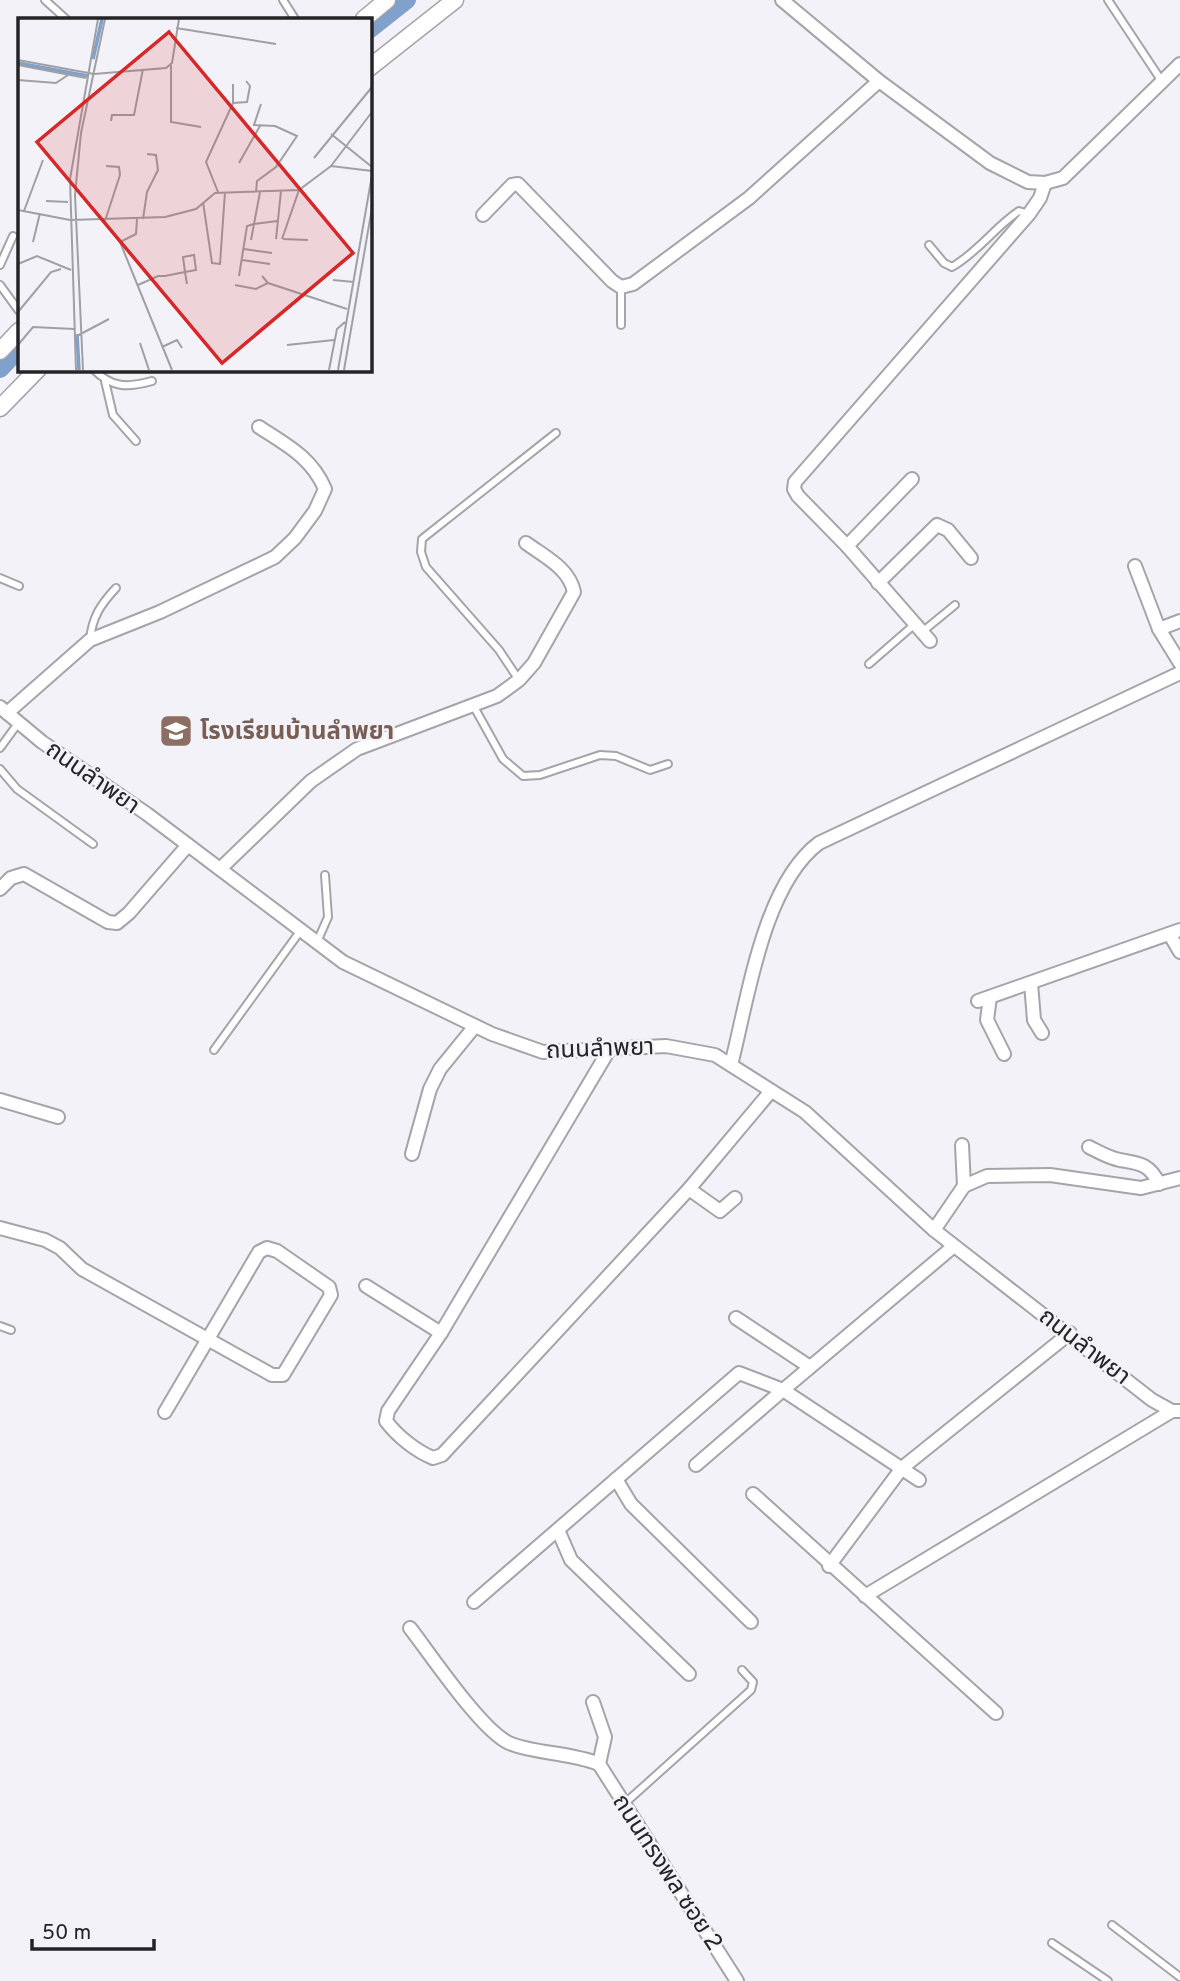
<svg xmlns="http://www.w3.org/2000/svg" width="1180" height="1981" font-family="Overpass,'Noto Sans Thai',sans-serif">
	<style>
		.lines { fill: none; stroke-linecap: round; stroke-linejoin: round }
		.canal { stroke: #7fa1cb; stroke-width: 18 }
		.service-casing { stroke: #a5a4a9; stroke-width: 10 }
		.minor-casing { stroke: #a5a4a9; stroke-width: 16 }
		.tertiary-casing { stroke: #a5a4a9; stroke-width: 19 }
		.service { stroke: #fff; stroke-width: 6 }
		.minor { stroke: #fff; stroke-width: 12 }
		.tertiary { stroke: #fff; stroke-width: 16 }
		.labels { text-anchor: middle; stroke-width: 5; stroke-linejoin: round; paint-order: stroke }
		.education-label { font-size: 24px; font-weight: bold; fill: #785e54; stroke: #f2f2f8; text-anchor: start }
		.street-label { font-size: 24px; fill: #242426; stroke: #f2f2f8 }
		.inset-river { fill: none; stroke: #7fa1cb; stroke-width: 3.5 }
		.inset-road { fill: none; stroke: #a0a0a4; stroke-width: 2 }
		.view { fill: #d62828; fill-opacity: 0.15; stroke: #d62828; stroke-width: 3.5 }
		.inset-edge { fill: none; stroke: #242426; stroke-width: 3.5 }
	</style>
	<rect width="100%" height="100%" fill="#f2f2f8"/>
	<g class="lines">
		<!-- canal -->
		<g class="canal">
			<polyline points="369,30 407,0"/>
			<polyline points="0,369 19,349"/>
		</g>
		<defs>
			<g id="service">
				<polyline points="45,0 66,19"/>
				<polyline points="283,0 295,19"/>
				<polyline points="1108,0 1161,80"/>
				<path d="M929,245L944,263L952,267C978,252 995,227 1019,211L1029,214"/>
				<polyline points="0,265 13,236"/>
				<polyline points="0,285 19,311"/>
				<polyline points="621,325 621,287"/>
				<path d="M93,369C112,388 127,388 152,381"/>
				<polyline points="105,381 113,415 136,441"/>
				<polyline points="0,578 19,586"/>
				<polyline points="922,632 955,605"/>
				<path d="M90,640C92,617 101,604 116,588"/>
				<polyline points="869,664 915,624"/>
				<polyline points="519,680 499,650 426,567 421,552 422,539 556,433"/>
				<polyline points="473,705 503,759 523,776 540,775 600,755 616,756 650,770 668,764"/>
				<polyline points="0,748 19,722"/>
				<polyline points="0,769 17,789 93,844"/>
				<polyline points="317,942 328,917 325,875"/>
				<polyline points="214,1050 301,930"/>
				<polyline points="0,1326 11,1330"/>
				<polyline points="624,1804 751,1690 753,1682 742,1670"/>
				<polyline points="1112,1925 1180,1977"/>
				<polyline points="1052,1943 1108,1981"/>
			</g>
			<g id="minor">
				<polyline points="782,0 879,81 990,163 1028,182 1045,183 1063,178 1180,64"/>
				<polyline points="483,215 512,185 518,184 612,281 621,287 633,284 749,198 879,81"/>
				<polyline points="847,546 912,479"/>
				<polyline points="1135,566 1159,629 1180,663"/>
				<polyline points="878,583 937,525 948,530 971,558"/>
				<polyline points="1159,629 1180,621"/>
				<polyline points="930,641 847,546 798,496 794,489 795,482 1029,214 1040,198 1045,183"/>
				<polyline points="0,707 42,742 147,814 343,962 492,1034 543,1052 666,1046 715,1055 805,1112 934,1230 1152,1400 1172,1411 1180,1411"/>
				<path d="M7,713L90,640L160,612L275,557L295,538L315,511L325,489C312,458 287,445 259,427"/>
				<path d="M220,869L311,781L357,749L497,696L519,680L534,663L574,592C569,568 545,557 526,543"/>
				<polyline points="0,889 11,878 24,874 108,922 117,923 129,913 188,845"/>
				<polyline points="1170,935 1180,952"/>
				<polyline points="1031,983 1034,1020 1042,1033"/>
				<polyline points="990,997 987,1020 1004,1054"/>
				<polyline points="978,1001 1180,930"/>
				<path d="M609,1050L441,1333L388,1411L386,1421C397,1436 416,1451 433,1458L442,1455L689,1189L771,1091"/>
				<path d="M731,1065C748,999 763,885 819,843L1180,673"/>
				<polyline points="0,1100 58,1117"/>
				<polyline points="962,1145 964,1186"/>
				<path d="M1089,1147C1099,1152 1109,1158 1120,1160C1139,1163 1150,1164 1159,1184"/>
				<polyline points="412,1154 430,1089 440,1069 475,1026"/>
				<polyline points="689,1189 720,1211 735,1198"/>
				<polyline points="0,1228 45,1240 60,1248 82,1269 272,1375 283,1375 331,1295 329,1287 277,1251 267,1248 259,1252 165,1412"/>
				<polyline points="934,1230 964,1186 987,1176 1050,1175 1141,1188 1180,1178"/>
				<polyline points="366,1286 441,1333"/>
				<polyline points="736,1318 810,1367"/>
				<polyline points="696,1465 783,1390 919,1480"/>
				<polyline points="616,1479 631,1504 751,1622"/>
				<polyline points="753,1494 996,1713"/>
				<polyline points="558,1530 571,1560 689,1674"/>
				<polyline points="829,1566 902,1468 1070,1333"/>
				<polyline points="865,1596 1172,1411"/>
				<polyline points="474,1602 739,1373 783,1390 954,1246"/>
				<path d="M410,1628C431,1655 481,1730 509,1743C535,1754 570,1752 599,1764L605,1737L593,1702"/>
				<polyline points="599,1764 737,1981"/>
			</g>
			<g id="tertiary">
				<polyline points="364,19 387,0"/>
				<polyline points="369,68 455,0"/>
				<polyline points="0,351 19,331"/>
				<polyline points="0,408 38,369"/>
			</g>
		</defs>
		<!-- service casing -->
		<use href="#service" class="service-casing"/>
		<!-- minor casing -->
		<use href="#minor" class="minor-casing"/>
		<!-- tertiary casing -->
		<use href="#tertiary" class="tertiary-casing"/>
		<!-- service -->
		<use href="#service" class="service"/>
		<!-- minor -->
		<use href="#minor" class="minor"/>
		<!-- tertiary -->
		<use href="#tertiary" class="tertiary"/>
	</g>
	<!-- icons -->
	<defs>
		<symbol id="school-square" viewBox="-11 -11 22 22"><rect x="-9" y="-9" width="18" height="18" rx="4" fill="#8d6e63" stroke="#f2f2f8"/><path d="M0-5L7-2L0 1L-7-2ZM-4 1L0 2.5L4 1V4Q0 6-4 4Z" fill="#fff"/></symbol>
	</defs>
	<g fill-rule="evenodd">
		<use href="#school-square" x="157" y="712" width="38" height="38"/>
	</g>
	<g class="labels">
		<!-- education labels -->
		<g class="education-label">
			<text x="200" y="739">โรงเรียนบ้านลำพยา</text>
		</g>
		<!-- street labels -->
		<g class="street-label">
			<text transform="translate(93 777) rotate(35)" y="8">ถนนลำพยา</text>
			<text transform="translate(600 1048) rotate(-2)" y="8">ถนนลำพยา</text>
			<text transform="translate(1085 1346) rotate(38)" y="8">ถนนลำพยา</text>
			<text transform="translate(668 1872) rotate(57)" y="8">ถนนทรงพล ซอย 2</text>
		</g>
	</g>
	<!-- overview -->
	<g transform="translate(18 18)">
		<rect width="354" height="354" fill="#f2f2f8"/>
		<path class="inset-river" d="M75,41L84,1M0,45L70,58M59,316L61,352"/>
		<path class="inset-road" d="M158,10L258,26M0,42L76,56L148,50L154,45L161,1M0,47L68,60M153,47V104L183,109M0,62L38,65L50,57M215,85L229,84L232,68L228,63M93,103L94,97H116L125,51M313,116L354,149M296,140L354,69M221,145L242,108M313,148L354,94M200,174L188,144L215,85V66M238,174L239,163L258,149L279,118L257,108L236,107L243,86M28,183L50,184M185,184L194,245L202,246L207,174M0,192L52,202L147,199L178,191L197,175L281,172L313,148L354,153M6,193L25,142M119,201L118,216L102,224L154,352M125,201L129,174L140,152L138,137L129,136M87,203L102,157L101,149L88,148M258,221L263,173M264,221L281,172M265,221L290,222M233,222L236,206L259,203M15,224L22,195M226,231L254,235M224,242L252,246M0,246L19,238L53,252M221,258L229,208L236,206L242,174M315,262L336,264M250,265L329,291M120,267L140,258H147L167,254L178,252L176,237L165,239L167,254L169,266M217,267L238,271L250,265L244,258M0,294L33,254L43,251M57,319L91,301M122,325L131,352M0,327L15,309L56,311M269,327L316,322M144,329L159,322L164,330M58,352L52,161L80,1M65,352L57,177L63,115L87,1M311,352L319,311L327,304M320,352L354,157M326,352L354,190"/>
		<path class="view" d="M151,14L335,235L204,345L19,124Z"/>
		<rect width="354" height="354" class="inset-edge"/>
	</g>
	<!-- scale -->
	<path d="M32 1939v10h122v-10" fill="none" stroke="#242426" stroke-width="3.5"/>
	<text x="42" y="1939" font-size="21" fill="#242426" stroke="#f2f2f8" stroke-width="5" paint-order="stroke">50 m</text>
</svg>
